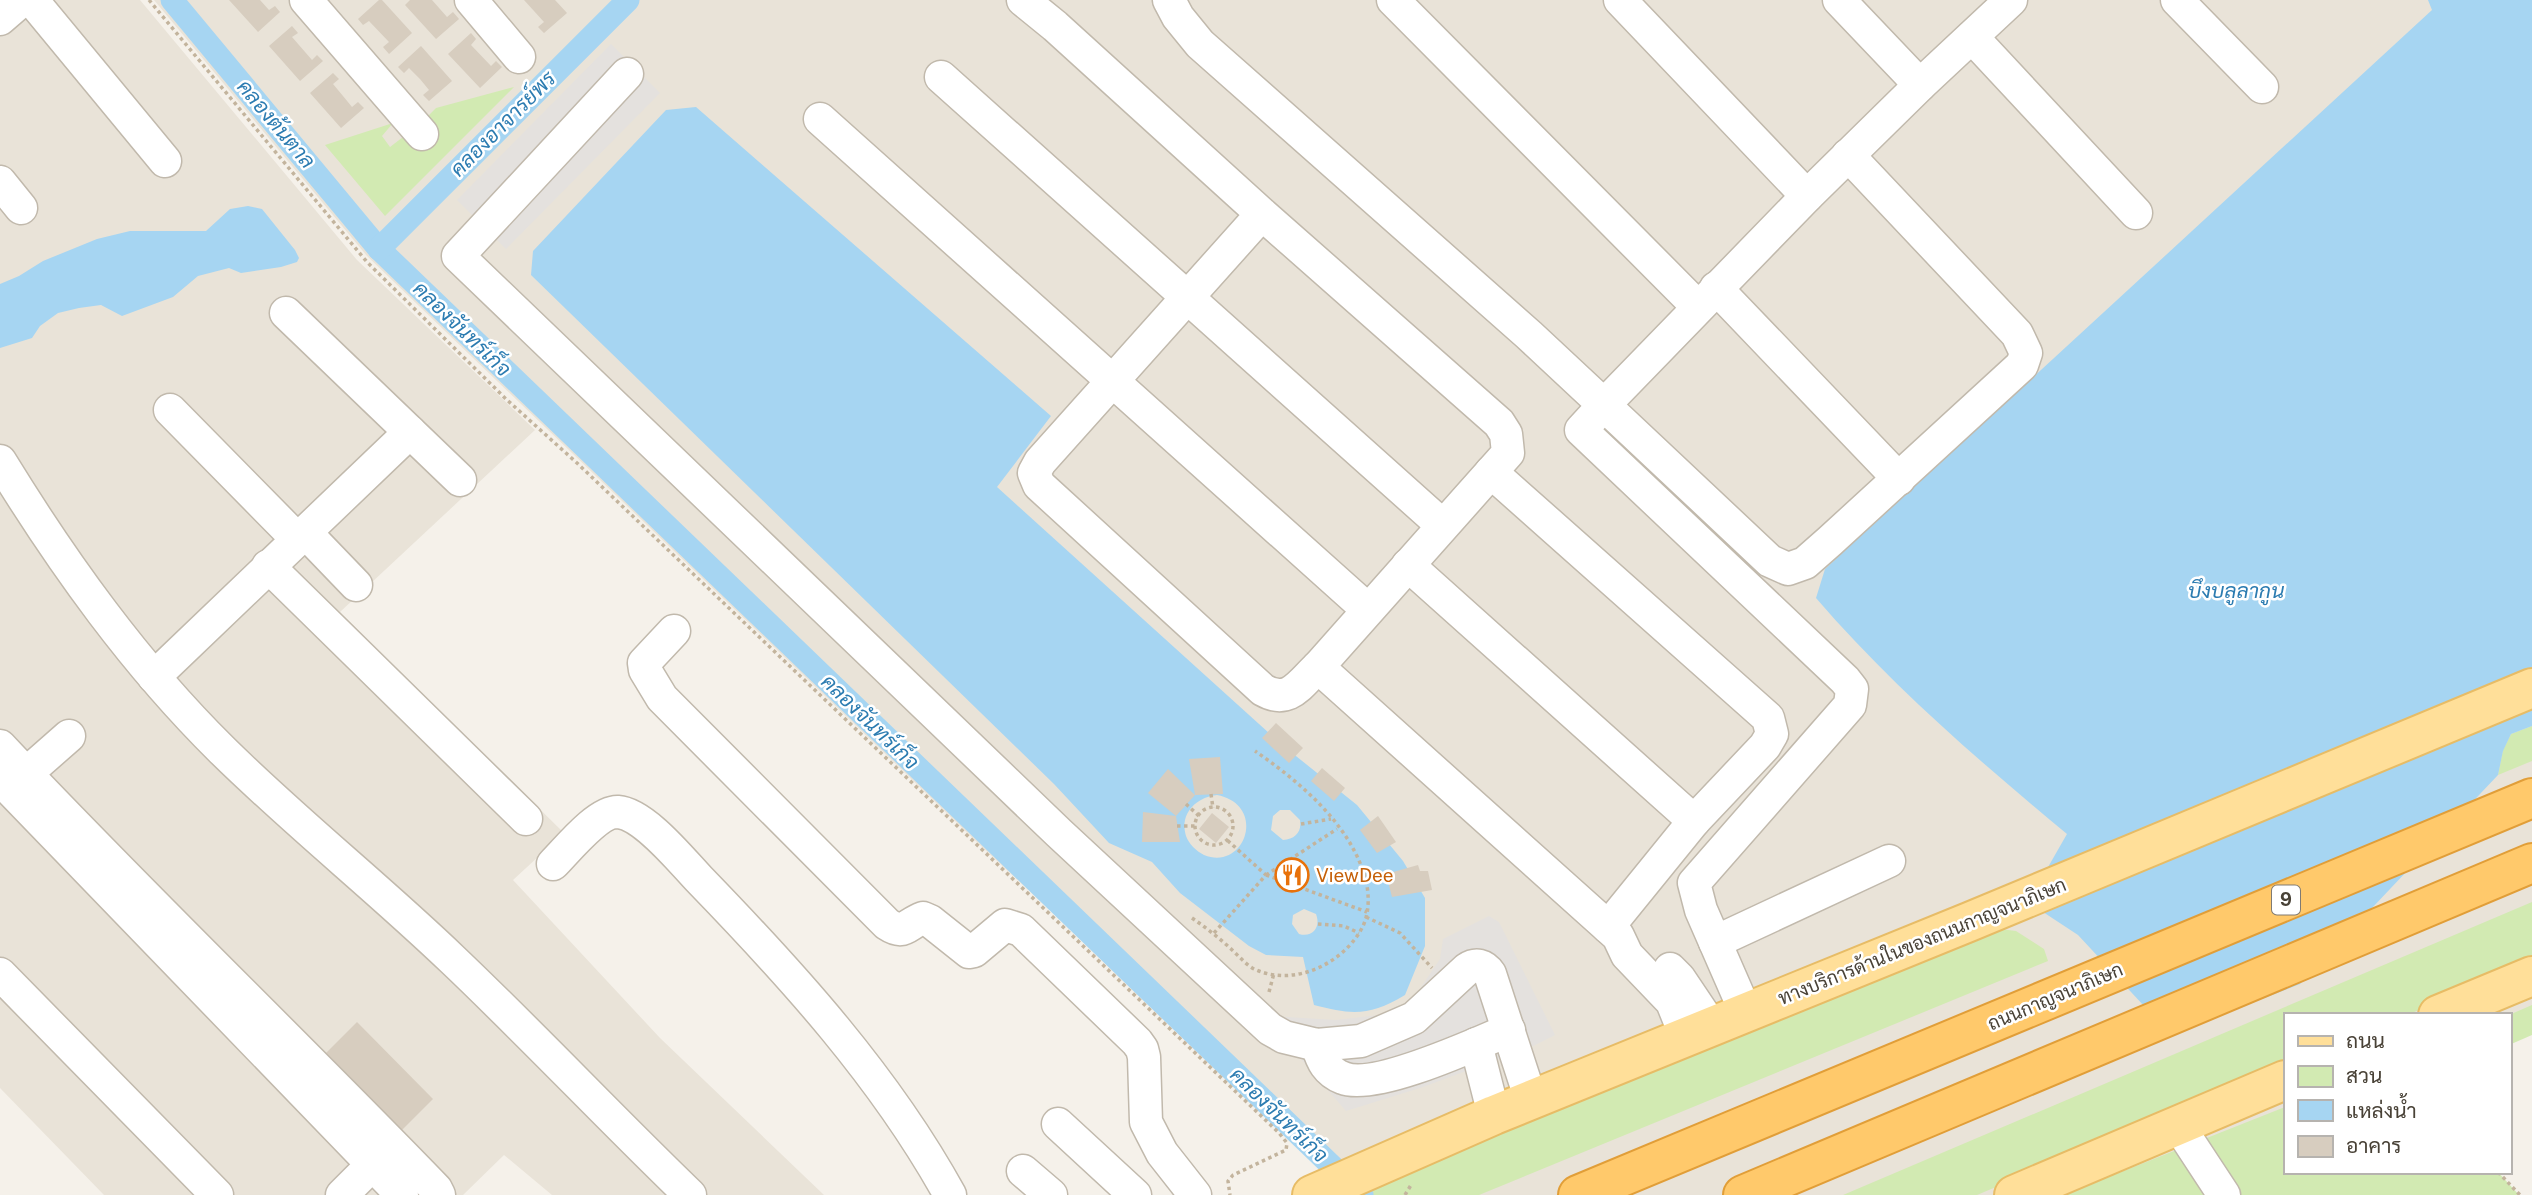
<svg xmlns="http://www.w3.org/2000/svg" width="2532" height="1195" font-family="'Public Sans',Sarabun,sans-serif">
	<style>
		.residential { fill: #e9e3d8 }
		.green { fill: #d2eab2 }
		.parking { fill: #e4e1de }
		.water { fill: #a6d5f2; fill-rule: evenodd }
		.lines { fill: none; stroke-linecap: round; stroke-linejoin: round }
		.canal { stroke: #a6d5f2; stroke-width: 23 }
		.building { fill: #d7cdbf }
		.minor-casing { stroke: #c1b9ac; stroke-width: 35 }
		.major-casing { stroke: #e7bc66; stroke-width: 42 }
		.highway-casing { stroke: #e19e38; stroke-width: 42 }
		.path { stroke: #c3b49d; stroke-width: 3.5; stroke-dasharray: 3.5 3.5; stroke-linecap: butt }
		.minor { stroke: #fff; stroke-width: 32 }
		.major { stroke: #ffdf99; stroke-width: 38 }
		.highway { stroke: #ffc96b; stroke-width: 38 }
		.labels { text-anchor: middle; stroke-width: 5; stroke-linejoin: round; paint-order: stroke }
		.shield { fill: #fff; stroke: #807b73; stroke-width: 2 }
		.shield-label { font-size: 18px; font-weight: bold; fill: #494237 }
		.food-label { font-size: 19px; fill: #c56008; stroke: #fff; text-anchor: start }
		.street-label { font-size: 19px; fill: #494237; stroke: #fff }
		.water-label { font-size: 21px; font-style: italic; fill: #2c7cb1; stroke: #fff }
	</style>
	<rect width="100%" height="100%" fill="#f5f1ea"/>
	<!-- residential -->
	<g class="residential">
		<polygon points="0,0 140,0 357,260 535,430 340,612 564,833 513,880 660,1038 824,1195 552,1195 504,1155 463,1195 104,1195 0,1088"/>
		<polygon points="154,0 2532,0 2532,1007 2509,1015 2285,1015 2285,1108 2073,1195 1355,1195 980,845 367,256"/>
	</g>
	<!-- green -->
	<g class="green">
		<polygon points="514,87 385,216 325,145 393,123 382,136 390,147 403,137 419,146 425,119 436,108"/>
		<polygon points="2532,726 2532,761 2498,775 2503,750 2511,734"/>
		<polygon points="2532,902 2532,963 2407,1015 2285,1015 2285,1065 1977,1195 1843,1195"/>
		<polygon points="1984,927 2016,931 2044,949 2048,961 1479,1195 1373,1195 1368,1190"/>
		<polygon points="2532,1005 2532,1035 2509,1045 2509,1015"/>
		<polygon points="2285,1107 2285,1172 2498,1172 2519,1195 2063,1195"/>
	</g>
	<!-- parking -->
	<g class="parking">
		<polygon points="611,44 660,93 506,249 457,200"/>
		<polygon points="1489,916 1499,922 1555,1035 1531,1047 1423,1087 1346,1111 1294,1051 1270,1016 1336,1020 1379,1015 1411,1002 1440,959 1443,939"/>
	</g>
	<!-- water -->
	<g class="water">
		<path d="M2428,0H2532V726L2511,734L2503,751L2498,775L2300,984L2171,1035L2078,935L2028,902L2067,834C1979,761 1891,685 1816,598L1825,569L2432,10Z"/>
		<path d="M696,107L1051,416L997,487L1281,744L1357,805L1403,861L1425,898V946L1405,995C1370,1016 1352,1015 1314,1005L1303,957L1266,955L1249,946L1180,893L1152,862L1109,843L1054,784L531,275L533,251L666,110ZM1217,795C1268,805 1245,872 1204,855C1196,851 1189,844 1186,836C1179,813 1197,797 1217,795ZM1280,810H1290L1300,820C1302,832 1295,839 1283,840L1271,830L1273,816ZM1304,909L1316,914C1321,927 1313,938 1299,934L1292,924L1293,915Z"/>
		<polygon points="248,206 262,209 295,250 299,258 297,262 281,267 241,273 229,268 198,276 173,297 122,316 101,305 79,308 58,313 40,326 32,338 0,348 0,284 19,276 43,261 97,239 130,231 206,231 230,209"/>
	</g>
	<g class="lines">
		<!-- canal -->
		<g class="canal">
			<polyline points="172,0 379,249 1362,1195"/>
			<polyline points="379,249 628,0"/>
		</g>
	</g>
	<!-- building -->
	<g class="building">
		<polygon points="229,0 260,0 269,10 275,6 280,12 258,32"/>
		<polygon points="379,0 382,0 412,33 389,54 383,47 389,42 369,21 363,25 358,19"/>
		<polygon points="410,0 432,0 447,17 453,12 459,19 436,39 405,5"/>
		<polygon points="524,0 555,0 567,13 544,33 538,27 544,22"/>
		<polygon points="292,26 298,33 292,37 312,60 317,55 323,61 300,81 269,46"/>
		<polygon points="471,33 476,39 471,45 491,66 496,61 502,67 480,88 448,54"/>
		<polygon points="421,46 452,81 429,101 423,95 429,90 420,79 409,68 404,73 398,67"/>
		<polygon points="333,73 339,79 333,84 343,96 352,107 358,102 364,108 341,128 310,93"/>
		<polygon points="1276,723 1303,748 1289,763 1262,738"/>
		<polygon points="1220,757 1223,794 1195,795 1176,816 1148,793 1168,769 1195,795 1189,759"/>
		<polygon points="1322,768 1345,788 1334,801 1311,781"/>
		<polygon points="1143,812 1176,816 1180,842 1142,842"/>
		<polygon points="1212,813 1229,827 1216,843 1199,829"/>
		<polygon points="1378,816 1396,842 1377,853 1360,830"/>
		<polygon points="1418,865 1420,871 1428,871 1432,890 1392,897 1386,874"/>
		<polygon points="357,1022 433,1099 400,1132 323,1056"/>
	</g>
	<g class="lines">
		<defs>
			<g id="minor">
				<polyline points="32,0 165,161"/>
				<polyline points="306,0 422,134"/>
				<polyline points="471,0 519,57"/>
				<path d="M1023,0L1055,26L1262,214L1499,423L1506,434L1508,453L1318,667C1300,684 1289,705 1263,690L1039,485L1034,473L1040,462L1262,214"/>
				<polyline points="1169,0 1178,17 1200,44 1529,335 1604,405 1807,196 1920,85 2011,0"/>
				<polyline points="1393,0 1698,307"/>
				<polyline points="1620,0 1807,196"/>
				<polyline points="1839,0 1920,85"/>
				<polyline points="2177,0 2262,87"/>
				<polyline points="0,19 22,0"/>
				<polyline points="1972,37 2136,213"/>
				<path d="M627,74L458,256L1059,833L1270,1029L1284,1037L1317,1045L1361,1041L1414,1018L1467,969C1476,963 1484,965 1490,974L1531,1100"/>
				<polyline points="941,77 1442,525"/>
				<polyline points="820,119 1367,609"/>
				<polyline points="0,182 21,208"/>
				<polyline points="1716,288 1899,479"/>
				<polyline points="286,313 460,480"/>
				<polyline points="170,410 297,539"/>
				<path d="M0,461C64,565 135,664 222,750C296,823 378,888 453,960C534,1037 610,1118 690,1195"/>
				<polyline points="1491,472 1768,718 1772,734 1765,746 1694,821 1608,927"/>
				<polyline points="305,532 356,585"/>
				<polyline points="1408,565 1694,821"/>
				<polyline points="268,566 526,819"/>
				<path d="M674,631L644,663L645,670L662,698L887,924C905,936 906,924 923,918L930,921L969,952L974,951L1005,925L1021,930L1137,1042L1142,1049L1144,1057L1146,1122L1162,1153L1195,1195"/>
				<polyline points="1318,667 1618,936 1627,955 1672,1002 1686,1037"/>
				<polyline points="154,677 410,432"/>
				<path d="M0,746C142,897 292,1040 436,1189L439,1195"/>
				<polyline points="0,779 402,1195"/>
				<polyline points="11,787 69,736"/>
				<path d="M553,864C567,850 598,811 618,812C644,814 681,860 699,879C792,975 885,1077 950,1195"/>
				<polyline points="1715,942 1889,861"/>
				<polyline points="1670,969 1679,978 1712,1027"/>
				<polyline points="0,974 217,1195"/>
				<polyline points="1746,1013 1701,910 1694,883 1850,705 1852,689 1845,680 1581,430 1604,405 1770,561 1788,569 1805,563 1830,541 2022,365 2026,353 2017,334 1848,155"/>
				<polyline points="1476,1044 1494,1115"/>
				<path d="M1317,1045C1322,1061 1327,1072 1343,1078C1375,1091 1476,1044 1509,1030"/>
				<polyline points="1058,1124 1135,1195"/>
				<polyline points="2178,1125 2224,1195"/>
				<polyline points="1023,1171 1051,1195"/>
				<polyline points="342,1195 387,1150"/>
			</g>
			<g id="major">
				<polyline points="2438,1015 2532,976"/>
				<polyline points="1312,1195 1494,1115 1969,922 2532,688"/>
				<polyline points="2014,1195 2285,1080"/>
			</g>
			<g id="highway">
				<polyline points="1578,1195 2532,798"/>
				<polyline points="1743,1195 2532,863"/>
			</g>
		</defs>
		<!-- minor casing -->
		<use href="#minor" class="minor-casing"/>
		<!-- major casing -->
		<use href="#major" class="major-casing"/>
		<!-- highway casing -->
		<use href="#highway" class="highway-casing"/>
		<!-- path -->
		<g class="path">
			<polyline points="149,0 367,262 506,399 577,463 1279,1133 1287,1143 1286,1150 1233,1175 1228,1181 1230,1195"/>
			<polyline points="1211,794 1213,808"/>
			<polyline points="1186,804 1199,816"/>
			<circle cx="1214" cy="826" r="19"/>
			<polyline points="1301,824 1331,819"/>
			<polyline points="1177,826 1196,826"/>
			<polyline points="1266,875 1367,912"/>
			<polyline points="1266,875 1337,829"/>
			<polyline points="1366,917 1400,933 1432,968"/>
			<path d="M1192,918C1205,927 1218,937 1230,948C1238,955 1245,964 1254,969C1294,988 1345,963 1363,926C1371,909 1369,885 1362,868C1344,819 1297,780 1255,751"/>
			<polyline points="1318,924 1344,926 1359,933"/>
			<polyline points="1214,933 1266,875 1227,840"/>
			<polyline points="1269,992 1274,973"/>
			<polyline points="2498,1172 2520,1195"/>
			<polyline points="1405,1195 1411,1185"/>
		</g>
		<!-- minor -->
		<use href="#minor" class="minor"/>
		<!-- major -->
		<use href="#major" class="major"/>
		<!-- highway -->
		<use href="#highway" class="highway"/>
	</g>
	<!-- icons -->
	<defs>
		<symbol id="restaurant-ring" viewBox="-11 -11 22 22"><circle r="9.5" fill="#fff" stroke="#e8710a" stroke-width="1.5"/><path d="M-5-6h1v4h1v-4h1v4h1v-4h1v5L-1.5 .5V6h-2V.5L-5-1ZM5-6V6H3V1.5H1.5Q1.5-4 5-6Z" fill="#e8710a"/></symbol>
	</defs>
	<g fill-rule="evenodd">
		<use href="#restaurant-ring" x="1273" y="856" width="38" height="38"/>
	</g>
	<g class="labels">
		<!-- shield labels -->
		<rect class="shield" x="2272" y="885.5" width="28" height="29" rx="5"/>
		<g class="shield-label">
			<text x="2286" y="906">9</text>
		</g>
		<!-- food labels -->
		<g class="food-label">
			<text x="1316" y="882">ViewDee</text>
		</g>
		<!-- street labels -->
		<g class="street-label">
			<text transform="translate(1922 941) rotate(-22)" y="7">ทางบริการด้านในของถนนกาญจนาภิเษก</text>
			<text transform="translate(2055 996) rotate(-23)" y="7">ถนนกาญจนาภิเษก</text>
		</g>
		<!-- water labels -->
		<g class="water-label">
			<text transform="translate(276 124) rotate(50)" y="7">คลองต้นตาล</text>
			<text transform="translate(503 124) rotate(-45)" y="7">คลองอาจารย์พร</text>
			<text transform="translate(462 329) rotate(44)" y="7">คลองจันทร์เก็จ</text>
			<text x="2236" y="598">บึงบลูลากูน</text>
			<text transform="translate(870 722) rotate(44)" y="7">คลองจันทร์เก็จ</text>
			<text transform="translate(1279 1115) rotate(44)" y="7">คลองจันทร์เก็จ</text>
		</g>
	</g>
	<!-- legend -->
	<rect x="2284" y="1013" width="228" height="161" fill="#ffffff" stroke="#b6b3af" stroke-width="2"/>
	<rect x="2298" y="1036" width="35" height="10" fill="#ffdf99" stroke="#b6b3af" stroke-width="2"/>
	<text x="2346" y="1048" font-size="21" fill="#494237">ถนน</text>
	<rect x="2298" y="1066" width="35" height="21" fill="#d2eab2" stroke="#b6b3af" stroke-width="2"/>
	<text x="2346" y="1083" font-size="21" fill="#494237">สวน</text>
	<rect x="2298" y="1100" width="35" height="21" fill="#a6d5f2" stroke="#b6b3af" stroke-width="2"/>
	<text x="2346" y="1118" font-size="21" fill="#494237">แหล่งน้ำ</text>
	<rect x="2298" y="1136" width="35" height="21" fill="#d7cdbf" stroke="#b6b3af" stroke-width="2"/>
	<text x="2346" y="1153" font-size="21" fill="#494237">อาคาร</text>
</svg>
